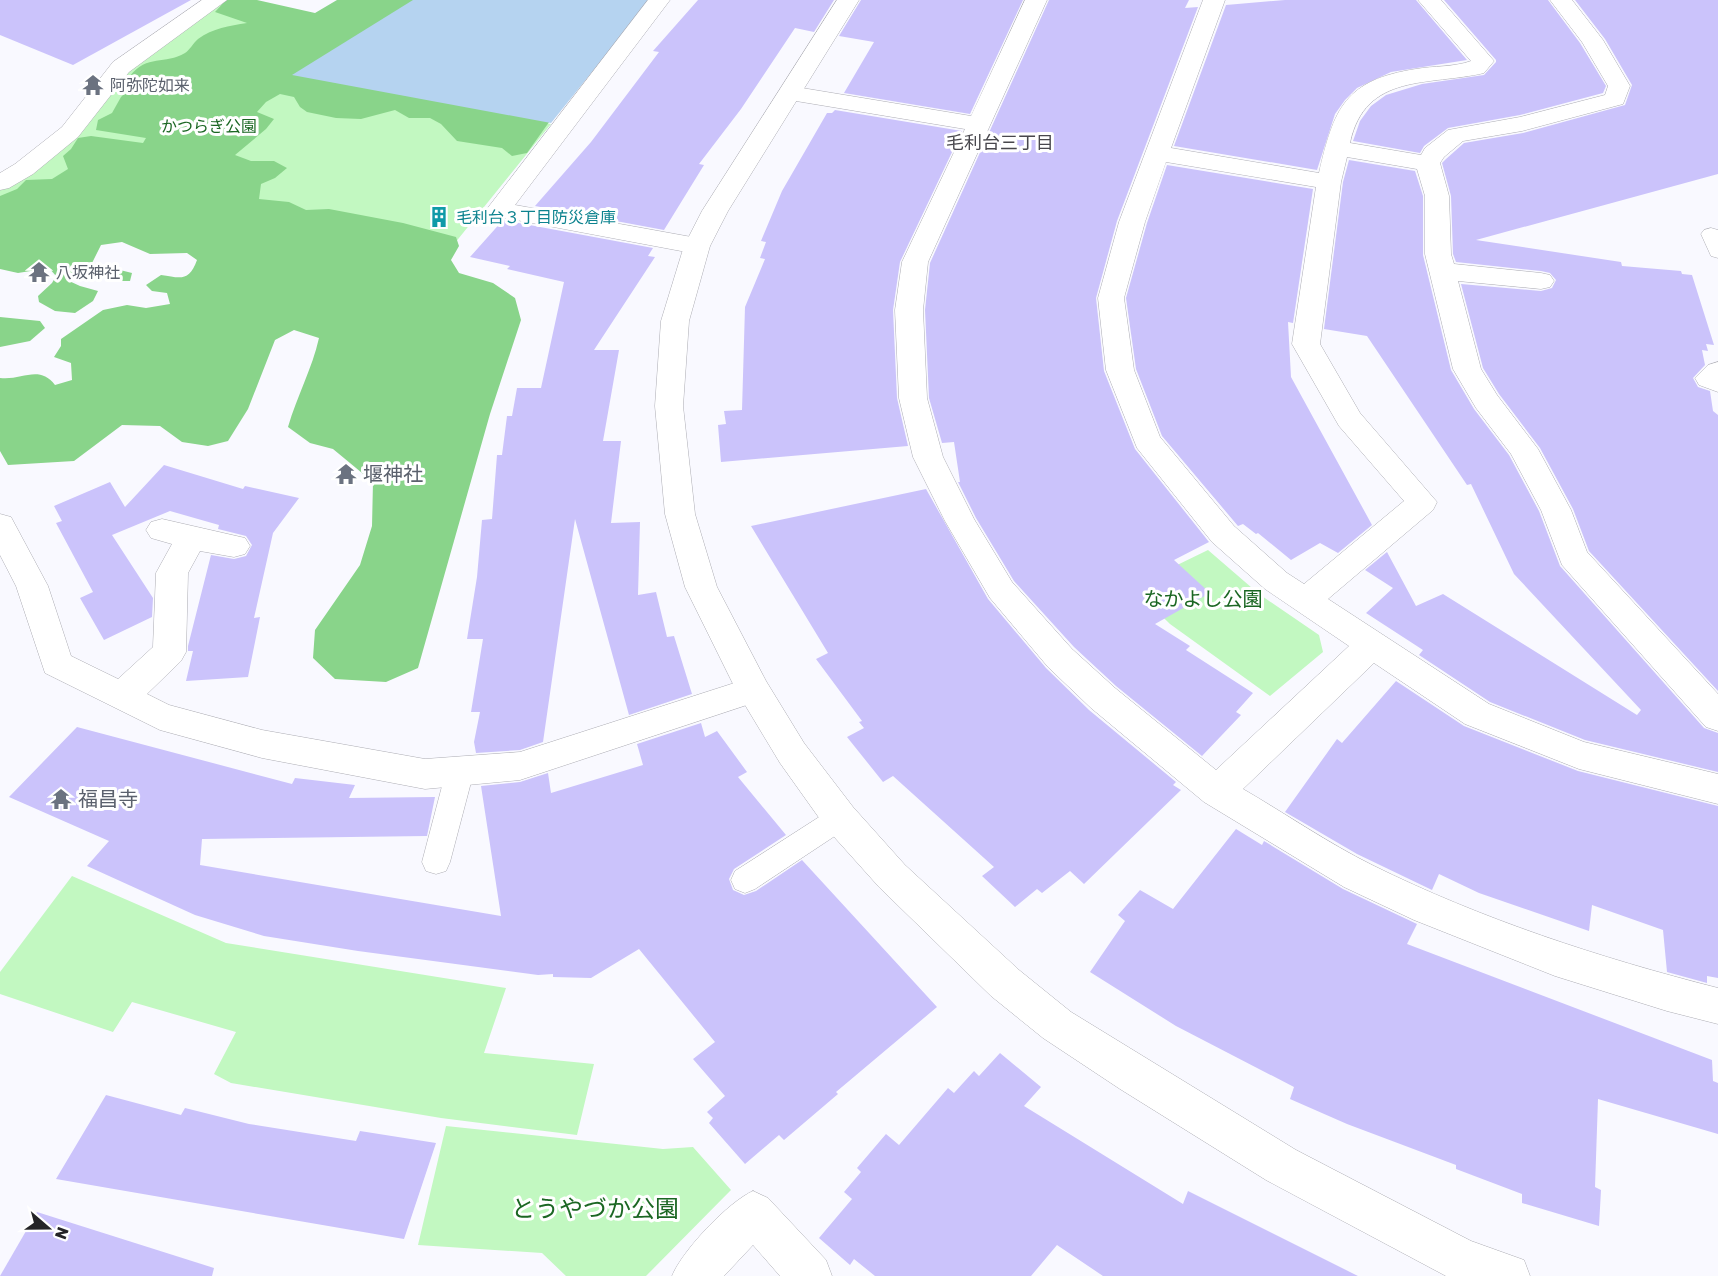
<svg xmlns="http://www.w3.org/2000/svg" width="1718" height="1276" font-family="Rubik,'Noto Sans JP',sans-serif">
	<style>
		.green { fill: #c2f8c1 }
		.forest { fill: #89d48a }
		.water { fill: #b5d3f0 }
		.building { fill: #cbc3fb }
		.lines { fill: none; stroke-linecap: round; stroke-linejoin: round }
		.service-casing { stroke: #adadb4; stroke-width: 1 }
		.minor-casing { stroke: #adadb4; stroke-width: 1 }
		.tertiary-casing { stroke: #adadb4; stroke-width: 1 }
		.service { fill: #fff; fill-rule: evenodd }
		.minor { fill: #fff; fill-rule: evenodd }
		.tertiary { fill: #fff; fill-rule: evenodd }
		.labels { text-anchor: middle; stroke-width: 6; stroke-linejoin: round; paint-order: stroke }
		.far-worship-label { font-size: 16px; fill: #5b616d; stroke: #fff; text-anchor: start }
		.far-park-label { font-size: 16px; fill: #1b6723; stroke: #fff }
		.far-culture-label { font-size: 16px; fill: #0d838f; stroke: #fff; text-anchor: start }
		.far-neighbourhood-label { font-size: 18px; fill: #48474d; stroke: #fff }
		.worship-label { font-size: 20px; fill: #5b616d; stroke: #fff; text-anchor: start }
		.park-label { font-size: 20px; fill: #1b6723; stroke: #fff }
		.near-park-label { font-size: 24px; fill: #1b6723; stroke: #fff }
	</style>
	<rect width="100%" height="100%" fill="#f9f9ff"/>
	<!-- green -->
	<g class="green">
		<polygon points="227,0 255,0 287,76 551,124 438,264 0,198 0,190 19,180 130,68"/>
		<polygon points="1208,550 1259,594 1319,635 1323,652 1270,696 1170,624 1132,587"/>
		<polygon points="72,876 226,943 506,988 484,1053 594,1064 577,1135 441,1118 231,1083 214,1074 236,1032 132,1002 113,1032 0,994 0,972"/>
		<polygon points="446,1126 663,1149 693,1147 731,1190 646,1276 566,1276 542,1253 418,1245"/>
	</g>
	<!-- forest -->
	<g class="forest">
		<path d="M226,0H257L315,13L337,0H498L552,118L527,153L512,156L502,148L457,141L441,124L430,118H409L395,110L361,119L336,118L307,112L300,107L294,97L280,94L266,102L257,112L274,119L266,129L235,155L251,161H274L287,168L275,178L261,184L259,199L289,202L306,210L329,209L403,223L456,237L459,246L451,260L459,273L493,283L515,298L521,320L490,414L418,668L386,682L335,679L313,658L315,630L360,565L372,526L373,482L333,449L310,443L288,427C297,396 312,369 319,338L294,330L275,340L248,409L228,441L208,446L182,442L160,426L122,425L74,461L8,465L0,451V378C21,381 39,364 55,385L72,380L71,363L54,357L61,346V339L103,310L127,305L146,308L170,304L167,293L152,291L146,285L161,275C181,278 189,282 197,260L187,253L150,254L122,242L101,245L92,263L132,273L130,281H120L85,273L67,280L80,286L98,291L93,301L75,313L55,311L39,302L38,296L52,283L56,276L49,268L18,273L0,269V196L17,189L26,180L52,179L68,169L63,156L71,149L78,138L91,136L143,143L146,138L96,130L98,120L112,113L121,97L132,86L130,76C147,54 165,65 185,53C190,50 193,43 198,39C213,28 229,26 247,23L215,12Z"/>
		<polygon points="0,317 40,321 45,328 30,341 0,347"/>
	</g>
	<!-- water -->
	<polygon class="water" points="413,0 650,0 551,123 292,75"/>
	<!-- building -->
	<g class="building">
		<polygon points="0,0 191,0 73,65 0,35"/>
		<polygon points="698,0 834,0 814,32 795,28 741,109 699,164 704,165 664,230 535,206 591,142 659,52 653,51"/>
		<polygon points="861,0 1023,0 970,114 844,93 874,42 839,36"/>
		<polygon points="1049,0 1189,0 1185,8 1198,7 1117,221 1096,298 1104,371 1135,449 1209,542 1174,560 1210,593 1155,624 1190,646 1186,650 1253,693 1236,712 1241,715 1202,756 1116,686 1074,647 1014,581 976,518 958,482 960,482 954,442 942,443 929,398 925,310 930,263"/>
		<polygon points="1285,0 1416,0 1467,60 1391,72 1357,88 1345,100 1335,114 1317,170 1174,146 1226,5"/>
		<polygon points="1444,0 1548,0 1580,43 1606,86 1603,93 1520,115 1448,128 1424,146 1420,153 1353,141 1360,121 1371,106 1386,95 1422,84 1484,75 1496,62 1496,60"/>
		<polygon points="1575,0 1718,0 1718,174 1476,240 1621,262 1622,266 1681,271 1682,274 1692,275 1714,345 1706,344 1708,351 1702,350 1705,365 1693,378 1698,387 1710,391 1713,411 1718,415 1718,691 1589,551 1573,509 1540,448 1499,394 1483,368 1461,284 1541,291 1552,288 1556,280 1550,273 1541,271 1456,262 1453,254 1451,196 1442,163 1446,159 1464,143 1523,133 1625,105 1632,85 1605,39"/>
		<polygon points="835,110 962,131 900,262 893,310 897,398 908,446 721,462 718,425 726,424 724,411 742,410 745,307 765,259 760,258 766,242 761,241 782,191 827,113 832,113"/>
		<polygon points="1349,160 1415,171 1423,196 1423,255 1451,370 1474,409 1509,455 1539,511 1560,566 1704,728 1718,733 1718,772 1585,740 1490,702 1419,655 1423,650 1366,613 1393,588 1365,570 1387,552 1416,606 1443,594 1637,715 1641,710 1514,574 1471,484 1467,485 1367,336 1324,329 1343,182"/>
		<polygon points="1167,165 1313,189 1293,323 1288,322 1291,377 1372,525 1338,553 1320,543 1291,560 1258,533 1256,534 1243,524 1238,526 1162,436 1136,369 1126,298 1147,223"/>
		<polygon points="503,220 653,248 648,256 655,257 594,350 619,350 603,441 621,441 611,523 640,522 638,595 656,592 667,637 674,636 692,694 629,715 575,519 543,742 520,750 476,753 474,742 480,712 471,712 483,639 467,639 477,577 482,520 492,519 497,455 502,455 507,416 512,416 517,388 541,388 564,282 507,269 510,266 470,257"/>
		<polygon points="164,465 243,489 245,486 299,498 273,533 254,618 260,617 248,677 186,681 193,651 188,651 188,646 211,555 234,559 246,556 252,545 246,536 218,529 219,525 170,511 112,535 153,598 152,617 104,640 80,598 93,592 56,523 62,521 54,506 110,482 125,507"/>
		<polygon points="926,489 988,599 1046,668 1089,710 1176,782 1173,785 1181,790 1084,884 1070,871 1042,893 1037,889 1015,907 982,876 994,867 893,776 883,782 847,737 864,728 859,722 862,721 816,659 828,653 751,526"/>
		<polygon points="1396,681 1464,726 1578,771 1718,806 1718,978 1707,976 1707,983 1667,972 1663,930 1592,905 1589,931 1479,893 1439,874 1432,890 1357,854 1285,812 1337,739 1342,743"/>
		<polygon points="701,723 705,737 717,731 747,772 738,777 786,835 734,869 729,879 733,890 744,895 756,891 802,860 937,1007 836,1092 838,1094 784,1140 779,1135 745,1164 709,1123 713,1118 707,1112 725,1096 693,1059 715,1042 639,949 591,978 553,977 553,974 538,975 358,951 264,936 195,915 87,866 109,841 9,797 77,727 292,784 295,778 355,785 349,798 435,797 427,836 202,839 200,865 501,916 481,786 520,782 548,773 551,793 643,765 637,744"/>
		<polygon points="1236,829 1262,845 1264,841 1343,889 1417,924 1407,944 1712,1060 1713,1081 1718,1083 1718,1134 1598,1099 1595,1187 1601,1190 1599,1226 1522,1203 1522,1194 1456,1169 1456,1165 1347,1124 1290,1099 1294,1087 1176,1026 1090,972 1125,921 1118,915 1140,890 1173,909"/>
		<polygon points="1000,1053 1041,1087 1024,1106 1183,1204 1188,1191 1358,1276 1103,1276 1057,1245 1031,1276 875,1276 854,1259 850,1265 819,1238 852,1199 844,1192 861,1172 857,1168 886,1134 899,1145 948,1088 954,1093 974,1071 979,1076"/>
		<polygon points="106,1095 181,1115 185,1108 249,1124 356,1141 360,1131 436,1143 404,1239 56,1179"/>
		<polygon points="37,1212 214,1268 212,1276 0,1276"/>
	</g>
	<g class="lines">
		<defs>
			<g id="service">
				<polygon points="1711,228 1718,230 1718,258 1711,256 1701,234 1704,230"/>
				<polygon points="460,760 470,763 474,771 450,862 446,871 436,874 426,871 422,862 446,771 450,763"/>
				<polygon points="840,806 850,810 854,818 850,826 755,889 745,893 735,889 731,880 735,871 830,810"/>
			</g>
			<g id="minor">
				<polygon points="202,0 227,0 129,72 78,137 33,174 9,188 0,190 0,173 15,164 62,127 113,62"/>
				<polygon points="648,0 670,0 515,205 697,238 706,241 710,246 706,251 697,254 490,215 486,210 490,205"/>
				<path d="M1025,0H1047L928,262L923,310L927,398L943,457L974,519L1012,582L1072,649L1115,688L1216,770L1349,646L1265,589L1212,542L1137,448L1106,370L1098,298L1119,222L1203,0H1225L1171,148L1319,173C1334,108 1345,80 1416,69C1433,66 1455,67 1471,61L1418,0H1441L1494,61L1484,73C1430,86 1365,72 1350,143L1421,155L1425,148L1448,130L1520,117L1605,95L1608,86L1582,42L1550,0H1572L1603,40L1630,86L1623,104L1522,131L1463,141L1444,157L1440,163L1449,196L1451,254L1454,264L1541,273L1550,275L1554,281L1550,287L1541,289L1458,281L1481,369L1497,395L1538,449L1571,510L1587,552L1718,694V731L1706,727L1562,565L1541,510L1511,454L1476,408L1453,369L1425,254V196L1417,169L1347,157L1341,182L1320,344L1360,413L1437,502L1433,510L1328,599L1489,704L1584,742L1718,774V804L1579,769L1465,724L1374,663L1243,789C1286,814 1328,843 1372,865C1481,919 1600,958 1718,988V1024L1667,1011L1555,976L1414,920L1344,887L1204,802L1091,708L1048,667L990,598L945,521L913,457L899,398L895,310L902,262L965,129L790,100L782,98L778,93L782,88L790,86L971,116ZM1166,162L1316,187L1292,344L1339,426L1404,501L1304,584L1287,573L1234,526L1160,437L1134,370L1124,298L1145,222Z"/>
				<polygon points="1718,362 1718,392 1699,385 1695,378 1708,365"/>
				<polygon points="0,514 11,517 48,586 71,656 118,679 153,647 156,573 172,544 151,538 146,530 151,522 162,519 245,538 250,546 245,554 234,557 200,551 188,573 186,652 181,661 147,694 169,705 262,730 425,759 520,752 753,677 765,681 770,690 765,699 520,780 425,789 262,758 160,730 45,673 16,586 0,555"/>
				<path d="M753,1191L768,1198L826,1260L832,1276H780L753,1245L724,1276H672C682,1251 728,1202 753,1191Z"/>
			</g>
			<polygon id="tertiary" points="837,0 859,0 728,211 710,246 689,321 683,406 695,514 717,587 766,681 804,743 853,807 905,865 1019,970 1071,1012 1296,1150 1471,1241 1524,1260 1530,1276 1446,1276 1266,1180 1120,1089 1043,1038 991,996 879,887 827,829 780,763 736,690 685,587 665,514 655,406 661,321 684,246 702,211"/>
		</defs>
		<!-- service casing -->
		<use href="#service" class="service-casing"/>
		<!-- minor casing -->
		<use href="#minor" class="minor-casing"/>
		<!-- tertiary casing -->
		<use href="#tertiary" class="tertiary-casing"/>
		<!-- service -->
		<use href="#service" class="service"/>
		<!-- minor -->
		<use href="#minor" class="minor"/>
		<!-- tertiary -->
		<use href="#tertiary" class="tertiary"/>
	</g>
	<!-- icons -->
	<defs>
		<symbol id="temple-bare" viewBox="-9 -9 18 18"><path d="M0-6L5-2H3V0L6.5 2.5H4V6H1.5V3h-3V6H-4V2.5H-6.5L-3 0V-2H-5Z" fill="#6b7280" stroke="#fff" stroke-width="2.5" paint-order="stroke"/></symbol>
		<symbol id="building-bare" viewBox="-9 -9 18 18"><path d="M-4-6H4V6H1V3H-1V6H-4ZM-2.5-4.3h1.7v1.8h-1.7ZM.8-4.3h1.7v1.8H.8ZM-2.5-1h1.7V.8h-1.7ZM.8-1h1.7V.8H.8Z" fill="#0f9aa8" stroke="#fff" stroke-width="2.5" paint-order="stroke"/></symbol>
	</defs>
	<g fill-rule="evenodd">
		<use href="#temple-bare" x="78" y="70" width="30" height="30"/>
		<use href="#building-bare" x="424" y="202" width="30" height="30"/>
		<use href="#temple-bare" x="24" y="257" width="30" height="30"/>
		<use href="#temple-bare" x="331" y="459" width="30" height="30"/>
		<use href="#temple-bare" x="46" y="784" width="30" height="30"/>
	</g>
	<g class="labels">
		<!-- far-worship labels -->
		<g class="far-worship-label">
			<text x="110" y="91">阿弥陀如来</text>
			<text x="56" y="278">八坂神社</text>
		</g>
		<!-- far-park labels -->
		<g class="far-park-label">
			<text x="209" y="132">かつらぎ公園</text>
		</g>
		<!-- far-culture labels -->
		<g class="far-culture-label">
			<text x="456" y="223">毛利台３丁目防災倉庫</text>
		</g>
		<!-- far-neighbourhood labels -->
		<g class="far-neighbourhood-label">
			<text x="1000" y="149">毛利台三丁目</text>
		</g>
		<!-- worship labels -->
		<g class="worship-label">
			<text x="363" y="481">堰神社</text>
			<text x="78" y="806">福昌寺</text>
		</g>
		<!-- park labels -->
		<g class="park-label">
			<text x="1203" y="606">なかよし公園</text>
		</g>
		<!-- near-park labels -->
		<g class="near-park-label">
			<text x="595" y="1217">とうやづか公園</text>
		</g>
	</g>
	<!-- north arrow -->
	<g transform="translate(48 1228) rotate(110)" stroke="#ffffff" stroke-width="4.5" paint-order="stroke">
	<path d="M0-4.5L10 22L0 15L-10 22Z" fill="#242427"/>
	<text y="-9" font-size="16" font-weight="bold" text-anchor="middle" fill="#242427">N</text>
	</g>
</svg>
